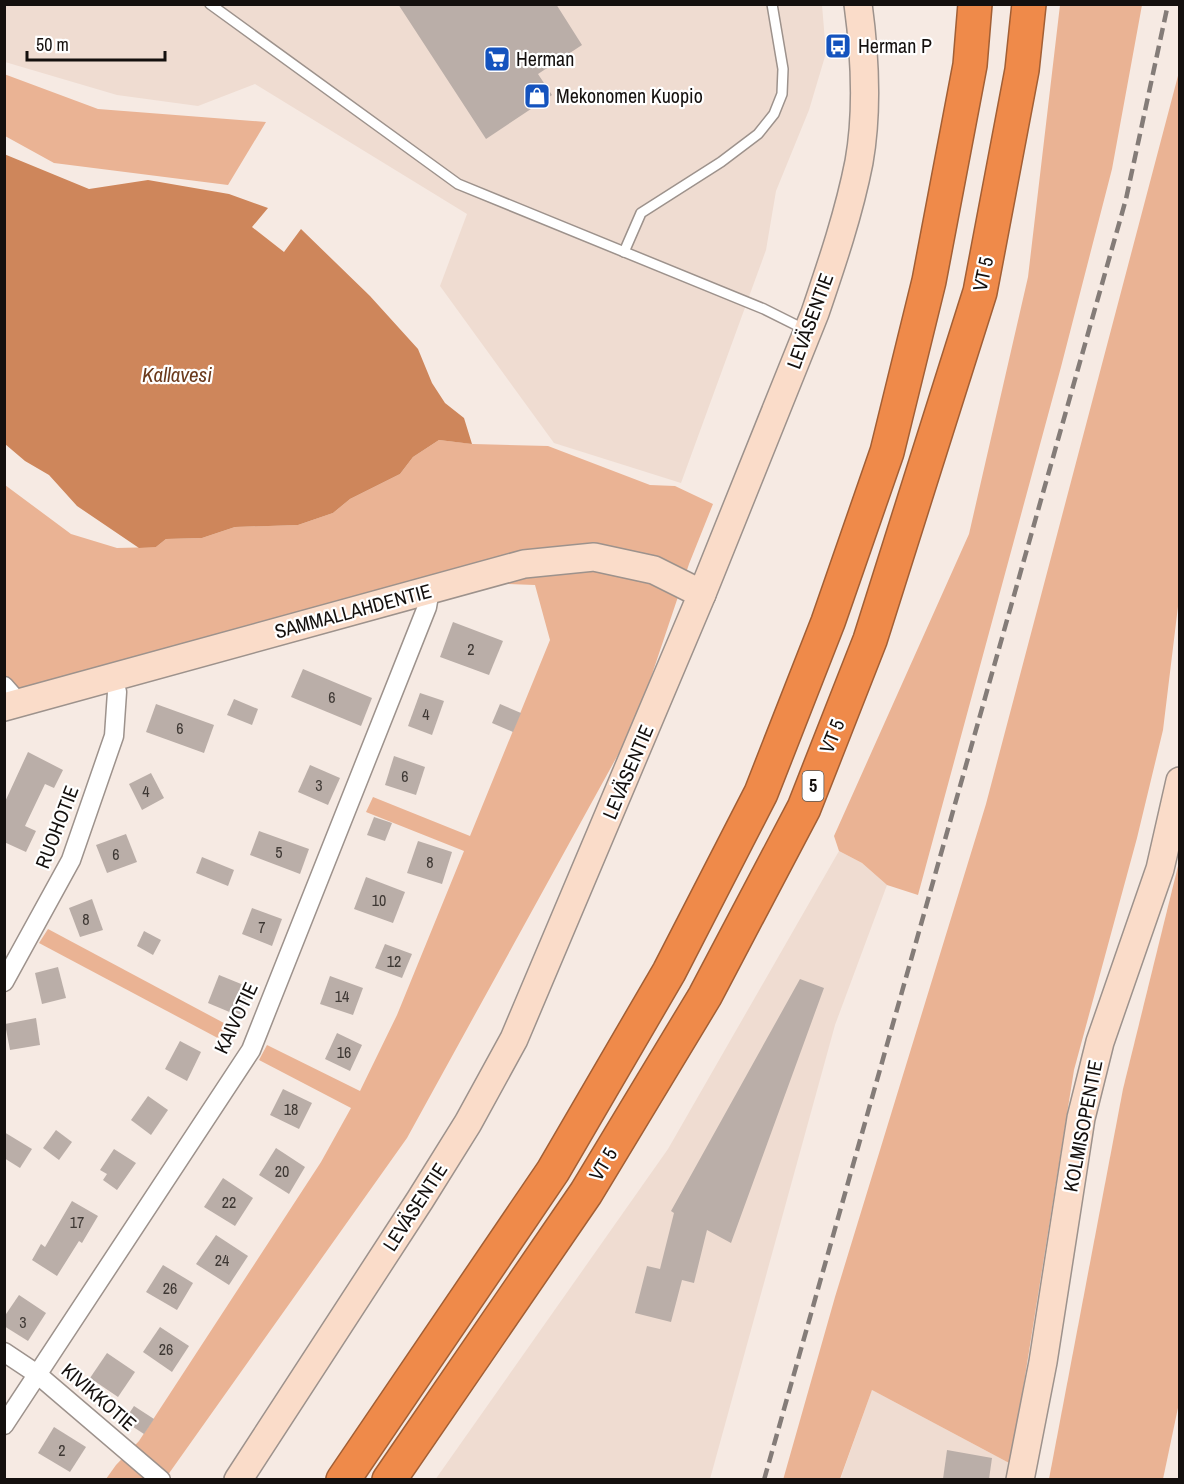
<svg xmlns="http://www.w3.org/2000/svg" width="1184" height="1484" font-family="'Archivo Narrow',sans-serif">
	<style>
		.built { fill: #efdcd1 }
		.green { fill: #eab394 }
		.water { fill: #ce865b }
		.building { fill: #baaea8 }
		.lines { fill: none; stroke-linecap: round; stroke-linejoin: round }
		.lane-casing { stroke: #9d928c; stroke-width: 12 }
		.street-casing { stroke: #9d928c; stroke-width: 21 }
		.secondary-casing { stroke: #9d928c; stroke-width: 30 }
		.highway-casing { stroke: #a25f35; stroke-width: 36 }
		.lane { stroke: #fff; stroke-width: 9 }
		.street { stroke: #fff; stroke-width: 18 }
		.secondary { stroke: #fadcc9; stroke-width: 27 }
		.highway { stroke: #ef8a4a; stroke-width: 33 }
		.rail { stroke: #847c78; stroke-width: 4.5; stroke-dasharray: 12 6; stroke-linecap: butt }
		.labels { text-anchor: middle; stroke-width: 4.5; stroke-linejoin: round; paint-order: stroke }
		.number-label { font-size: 16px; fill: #3e3834 }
		.shield { fill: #fff; stroke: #5a5856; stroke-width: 1.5 }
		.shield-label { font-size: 18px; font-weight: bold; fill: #14100e }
		.poi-label { font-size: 20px; fill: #14100e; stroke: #fff; text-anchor: start }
		.street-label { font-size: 20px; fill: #14100e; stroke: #fff }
		.water-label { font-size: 21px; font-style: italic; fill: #6b3a1c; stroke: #fff }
	</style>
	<rect width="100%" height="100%" fill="#f6eae3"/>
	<!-- built -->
	<g class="built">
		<polygon points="4,5 822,5 826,53 809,110 776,191 766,250 681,483 554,443 440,286 467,214 255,84 198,106 117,95 5,62"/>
		<polygon points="839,851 862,863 887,885 835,1025 710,1479 435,1480 668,1149"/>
		<polygon points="872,1390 1011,1464 1007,1479 840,1480"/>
	</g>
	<!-- green -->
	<g class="green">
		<polygon points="1060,5 1142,5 1112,169 1061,367 918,895 887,885 862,863 839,851 834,836 969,534 1028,277"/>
		<polygon points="1179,72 1180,590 1163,730 1137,838 1074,1070 1011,1464 872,1390 840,1479 783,1480 835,1297 986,804"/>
		<polygon points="4,74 98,109 266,122 228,185 54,163 5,136"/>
		<polygon points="439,440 473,444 548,446 650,485 675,486 713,504 689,564 636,722 407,1138 165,1479 106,1479 116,1465 139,1441 321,1162 351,1108 259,1060 267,1045 360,1091 397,1015 464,851 366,812 373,797 470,836 550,640 535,585 424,581 18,698 5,680 5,485 71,534 117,548 156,547 166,539 202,538 235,527 298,525 333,513 350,499 400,474 413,457"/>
		<polygon points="1179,862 1179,1403 1163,1479 1049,1479 1123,1089"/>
		<polygon points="48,929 237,1030 229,1044 39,943"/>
	</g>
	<!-- water -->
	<polygon class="water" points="4,154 89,189 148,180 229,194 268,208 252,227 284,252 301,229 370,296 418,349 432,383 445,403 464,418 472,444 439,440 413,457 400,474 350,499 333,513 298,525 235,527 202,538 166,539 156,547 139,548 77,506 49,475 25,461 5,444"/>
	<!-- building -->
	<g class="building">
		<polygon points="398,4 556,4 582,45 538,74 552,95 486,139"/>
		<polygon points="453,622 503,641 489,675 440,657"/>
		<polygon points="303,669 372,698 361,726 291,697"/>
		<polygon points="420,693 444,701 432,735 408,726"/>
		<polygon points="234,699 258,709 252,725 227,715"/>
		<polygon points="156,704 214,725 204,753 146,732"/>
		<polygon points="500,704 521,713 513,732 492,723"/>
		<polygon points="28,752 63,770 54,788 45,784 25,826 36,831 26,852 4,842 4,804"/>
		<polygon points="394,756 425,767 416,795 385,785"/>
		<polygon points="310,765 340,778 328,805 298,792"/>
		<polygon points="151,773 164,798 142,810 129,784"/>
		<polygon points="374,817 392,823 385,841 367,835"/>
		<polygon points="259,831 309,849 300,874 250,855"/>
		<polygon points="126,834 137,862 107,873 96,845"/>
		<polygon points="418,841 452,852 442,884 407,873"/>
		<polygon points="202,857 234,870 228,886 196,873"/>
		<polygon points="366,877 405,892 393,923 354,909"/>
		<polygon points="92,899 103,930 80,937 69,908"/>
		<polygon points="252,908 282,919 272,946 242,934"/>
		<polygon points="144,931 161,940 153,955 137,946"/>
		<polygon points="385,944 412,954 402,978 375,968"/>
		<polygon points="58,967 66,998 42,1004 35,973"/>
		<polygon points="219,975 251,988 239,1016 208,1003"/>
		<polygon points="330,976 363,988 353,1015 320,1004"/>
		<polygon points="800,979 824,988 731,1243 707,1230 694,1283 682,1280 671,1322 635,1313 647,1266 660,1269 674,1213 671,1211"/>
		<polygon points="36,1018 40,1045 10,1050 5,1024"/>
		<polygon points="337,1033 362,1045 350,1071 325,1059"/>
		<polygon points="180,1041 201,1052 187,1081 165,1069"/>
		<polygon points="283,1089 312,1103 299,1129 270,1115"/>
		<polygon points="148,1096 168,1110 151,1135 131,1120"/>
		<polygon points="56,1130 72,1142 59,1160 43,1148"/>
		<polygon points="4,1132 32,1149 20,1168 4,1158"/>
		<polygon points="276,1148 305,1167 289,1194 259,1175"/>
		<polygon points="114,1149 136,1163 117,1190 103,1180 107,1174 100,1170"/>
		<polygon points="223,1178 253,1198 235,1226 204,1207"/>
		<polygon points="72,1201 98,1216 82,1243 79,1241 57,1276 32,1260 41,1244 45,1247"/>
		<polygon points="216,1235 248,1256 229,1285 196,1264"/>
		<polygon points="163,1265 193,1283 177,1310 146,1292"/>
		<polygon points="19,1295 46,1313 28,1341 4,1326 4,1317"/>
		<polygon points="160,1327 189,1346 172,1372 143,1352"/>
		<polygon points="107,1353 135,1372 118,1397 90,1378"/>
		<polygon points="134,1406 154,1419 144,1434 124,1421"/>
		<polygon points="54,1427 86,1447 70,1472 38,1453"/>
		<polygon points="947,1450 992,1458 989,1479 943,1479"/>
	</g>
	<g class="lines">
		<defs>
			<g id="lane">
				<polyline points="210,4 458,184 764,309 806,330"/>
				<polyline points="624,252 641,213 721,162 758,134 774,114 782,94 783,69 772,4"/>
			</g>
			<g id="street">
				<polyline points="4,686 19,703"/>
				<polyline points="4,982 71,860 114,736 117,692 113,677"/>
				<polyline points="4,1352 37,1374 161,1480"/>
				<polyline points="4,1425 251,1050 427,607 430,590"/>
			</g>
			<g id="secondary">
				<polyline points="4,707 524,564 594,557 654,570 702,594"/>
				<path d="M238,1480L420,1200L468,1123L514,1039L702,594L815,313C832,263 849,213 859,162C868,111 865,55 858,4"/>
				<polyline points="1020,1480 1043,1362 1081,1118 1100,1042 1160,869 1180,781"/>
			</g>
			<g id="highway">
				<polyline points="343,1480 553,1171 669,972 761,793 828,622 887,452 929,281 970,65 975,4"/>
				<polyline points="389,1480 586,1193 705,996 804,808 870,640 980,292 1022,70 1029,4"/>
			</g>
		</defs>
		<!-- lane casing -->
		<use href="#lane" class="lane-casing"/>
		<!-- street casing -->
		<use href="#street" class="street-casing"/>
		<!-- secondary casing -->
		<use href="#secondary" class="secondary-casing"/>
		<!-- highway casing -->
		<use href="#highway" class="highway-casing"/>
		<!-- lane -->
		<use href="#lane" class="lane"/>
		<!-- street -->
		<use href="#street" class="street"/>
		<!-- secondary -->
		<use href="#secondary" class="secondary"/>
		<!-- highway -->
		<use href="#highway" class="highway"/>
		<!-- rail -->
		<polyline class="rail" points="764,1480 1126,199 1168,4"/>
	</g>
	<!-- icons -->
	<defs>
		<symbol id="bus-square" viewBox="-11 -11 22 22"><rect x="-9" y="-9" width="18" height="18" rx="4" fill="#1453be" stroke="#fff"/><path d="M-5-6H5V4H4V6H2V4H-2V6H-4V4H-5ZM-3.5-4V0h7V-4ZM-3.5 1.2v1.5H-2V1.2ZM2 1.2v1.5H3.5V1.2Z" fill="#fff"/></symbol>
		<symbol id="supermarket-square" viewBox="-11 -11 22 22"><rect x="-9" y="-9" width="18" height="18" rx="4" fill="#1453be" stroke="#fff"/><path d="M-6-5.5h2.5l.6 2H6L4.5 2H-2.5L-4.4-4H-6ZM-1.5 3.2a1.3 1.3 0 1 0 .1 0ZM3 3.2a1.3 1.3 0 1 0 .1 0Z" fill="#fff"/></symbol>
		<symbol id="shop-square" viewBox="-11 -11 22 22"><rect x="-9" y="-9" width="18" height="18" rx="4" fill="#1453be" stroke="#fff"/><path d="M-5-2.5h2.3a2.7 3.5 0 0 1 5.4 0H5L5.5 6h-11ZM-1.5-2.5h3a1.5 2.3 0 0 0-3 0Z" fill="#fff"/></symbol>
	</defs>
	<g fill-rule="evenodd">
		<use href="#bus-square" x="823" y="31" width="30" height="30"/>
		<use href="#supermarket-square" x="482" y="44" width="30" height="30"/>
		<use href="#shop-square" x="522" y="81" width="30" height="30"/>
	</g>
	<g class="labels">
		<!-- number labels -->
		<g class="number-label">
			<text x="471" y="655">2</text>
			<text x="332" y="703">6</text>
			<text x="426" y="720">4</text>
			<text x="180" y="734">6</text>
			<text x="405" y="782">6</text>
			<text x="319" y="791">3</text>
			<text x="146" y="797">4</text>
			<text x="279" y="858">5</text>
			<text x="116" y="860">6</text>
			<text x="430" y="868">8</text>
			<text x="379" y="906">10</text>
			<text x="86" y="925">8</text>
			<text x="262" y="933">7</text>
			<text x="394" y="967">12</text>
			<text x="342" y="1002">14</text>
			<text x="344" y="1058">16</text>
			<text x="291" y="1115">18</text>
			<text x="282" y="1177">20</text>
			<text x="229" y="1208">22</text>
			<text x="77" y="1228">17</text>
			<text x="222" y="1266">24</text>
			<text x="170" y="1294">26</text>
			<text x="23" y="1328">3</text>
			<text x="166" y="1355">26</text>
			<text x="62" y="1456">2</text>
		</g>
		<!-- shield labels -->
		<rect class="shield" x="802.5" y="771" width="21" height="30" rx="4.5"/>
		<g class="shield-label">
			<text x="813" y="792">5</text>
		</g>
		<!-- poi labels -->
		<g class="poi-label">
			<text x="858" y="53">Herman P</text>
			<text x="516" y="66">Herman</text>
			<text x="556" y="103">Mekonomen Kuopio</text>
		</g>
		<!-- street labels -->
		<g class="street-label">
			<text transform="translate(983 274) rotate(-78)" y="7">VT 5</text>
			<text transform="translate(810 321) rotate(-70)" y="7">LEVÄSENTIE</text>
			<text transform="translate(353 611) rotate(-15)" y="7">SAMMALLAHDENTIE</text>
			<text transform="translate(832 736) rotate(-68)" y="7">VT 5</text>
			<text transform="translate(628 772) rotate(-67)" y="7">LEVÄSENTIE</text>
			<text transform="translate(57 827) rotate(-69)" y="7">RUOHOTIE</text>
			<text transform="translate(236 1018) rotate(-65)" y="7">KAIVOTIE</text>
			<text transform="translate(1083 1126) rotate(-79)" y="7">KOLMISOPENTIE</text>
			<text transform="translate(603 1164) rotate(-59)" y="7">VT 5</text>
			<text transform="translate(415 1207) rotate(-57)" y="7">LEVÄSENTIE</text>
			<text transform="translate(99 1397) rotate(41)" y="7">KIVIKKOTIE</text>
		</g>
		<!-- water labels -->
		<g class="water-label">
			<text x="177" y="382">Kallavesi</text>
		</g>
	</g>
	<!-- border -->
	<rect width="1184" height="1484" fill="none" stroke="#14100e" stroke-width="12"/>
	<!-- scale -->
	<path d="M27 51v9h138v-9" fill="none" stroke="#14100e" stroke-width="3"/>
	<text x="36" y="51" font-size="18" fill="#14100e" stroke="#ffffff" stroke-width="4.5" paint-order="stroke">50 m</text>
</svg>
